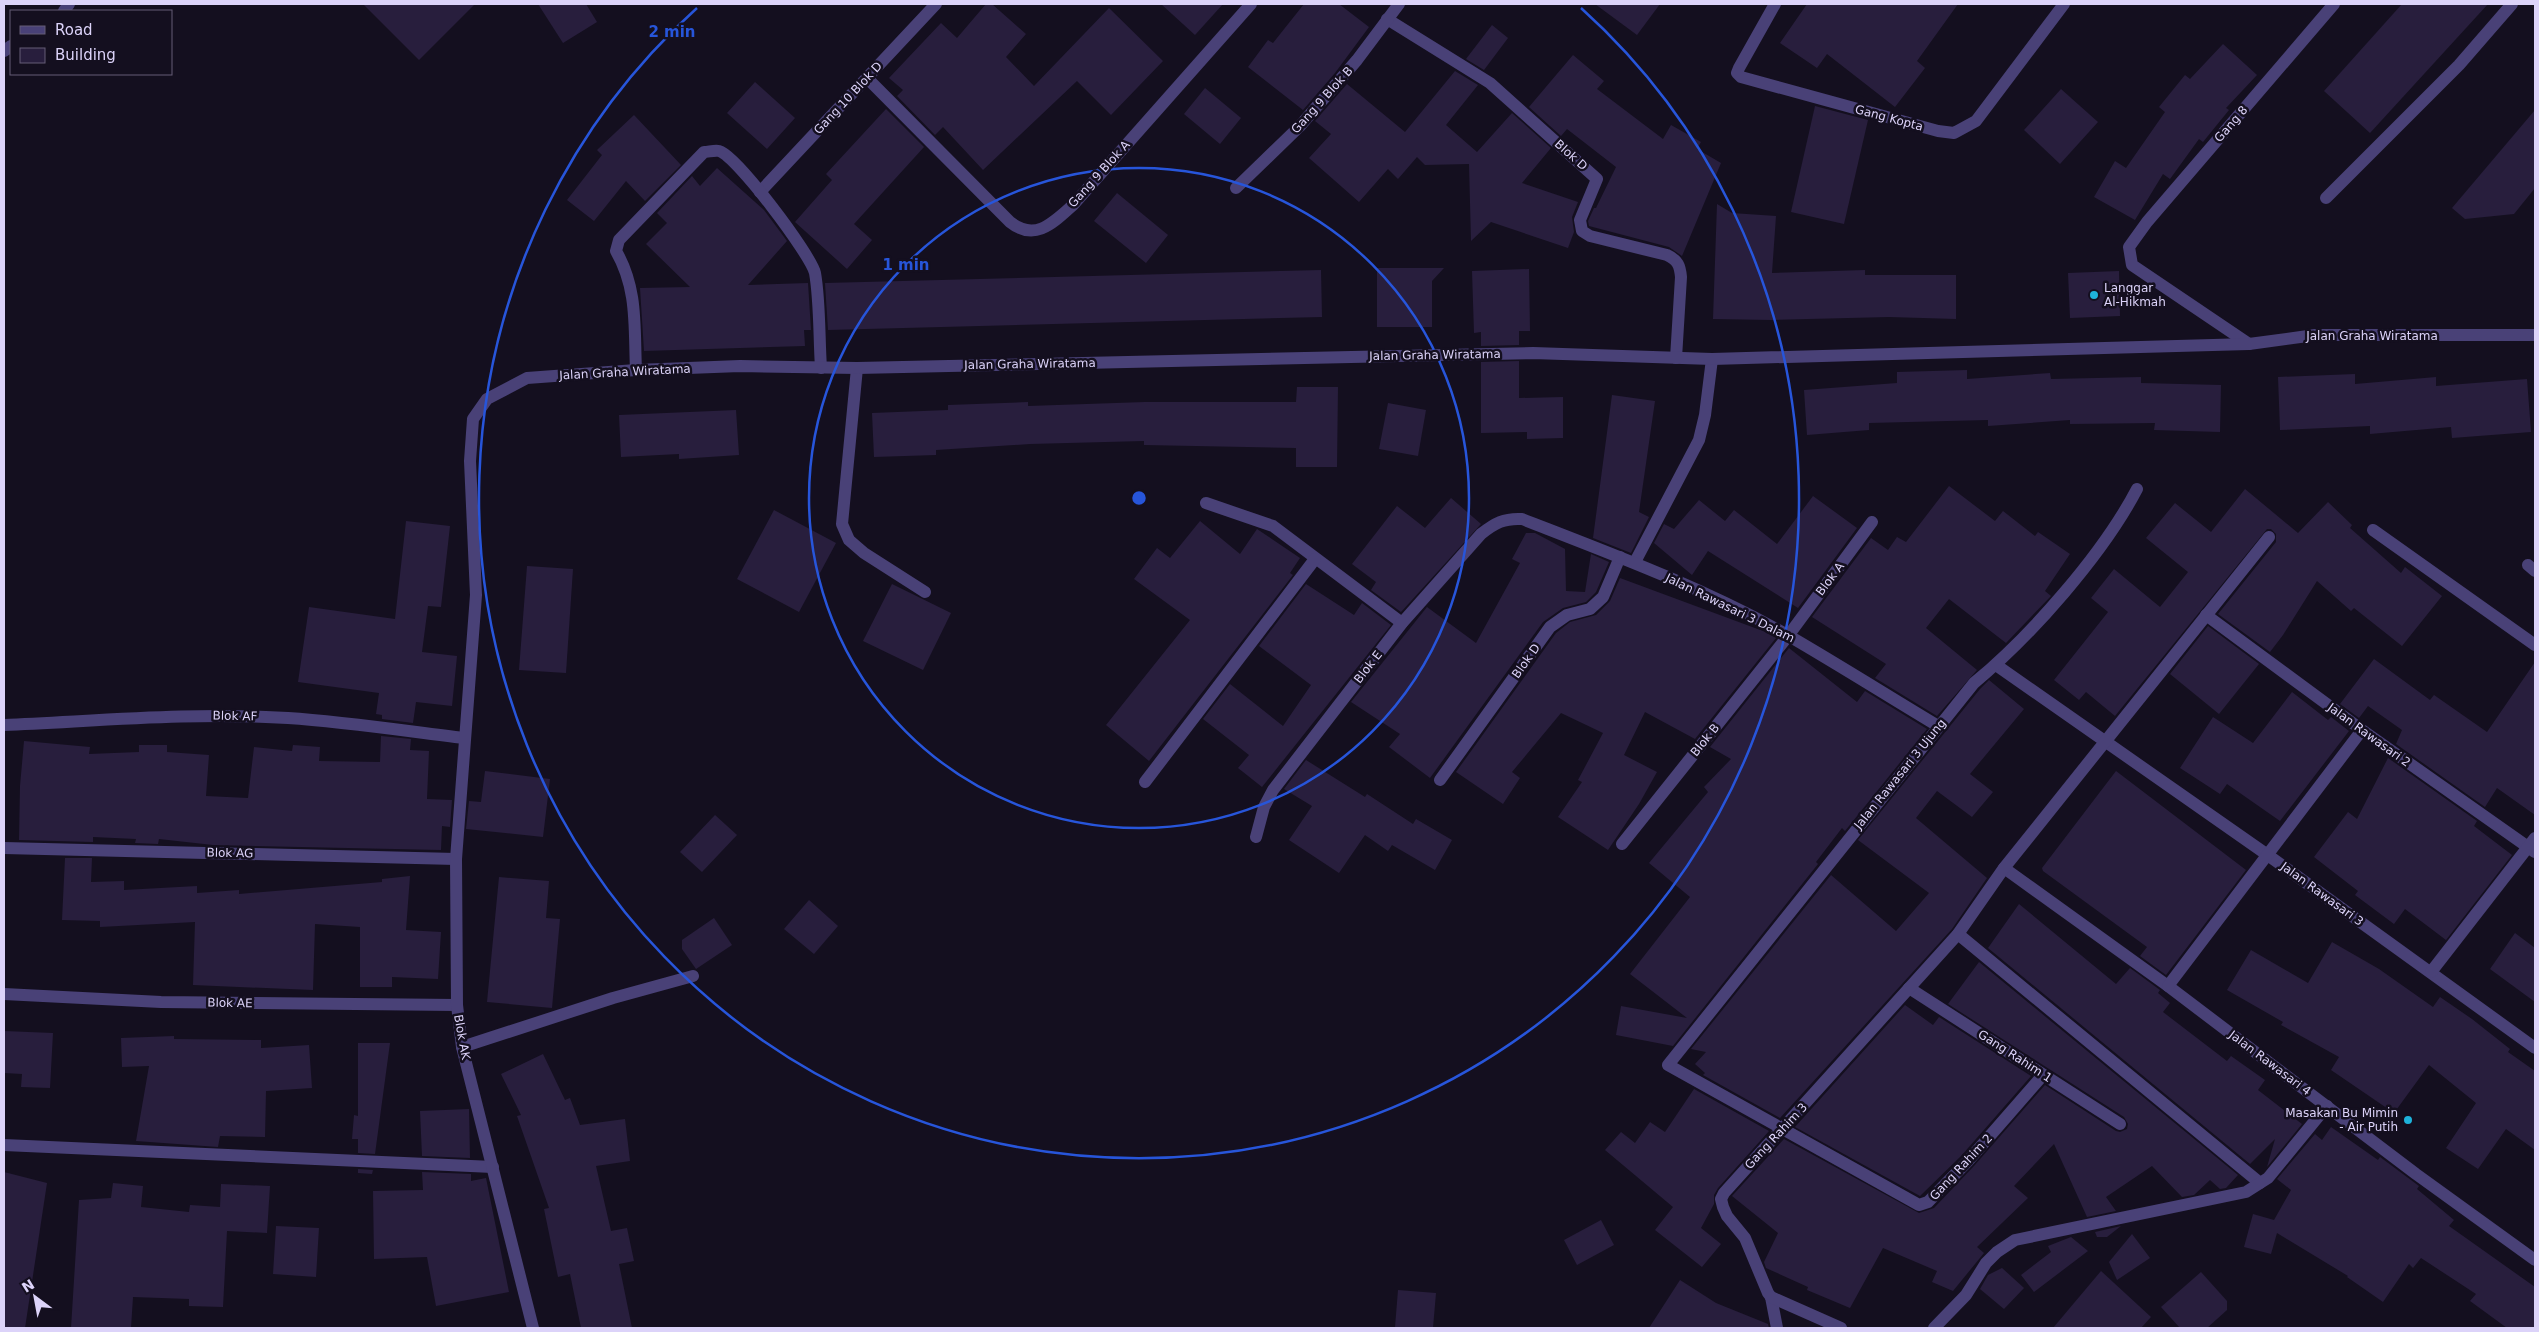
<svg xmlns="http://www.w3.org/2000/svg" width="2539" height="1332" font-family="'DejaVu Sans',sans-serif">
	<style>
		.building { fill: #281e3d }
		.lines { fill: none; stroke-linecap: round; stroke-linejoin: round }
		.minor { stroke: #494177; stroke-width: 12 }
		.ring { fill: none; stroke: #2755da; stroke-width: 2.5 }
		.poi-dot { fill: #1eb2da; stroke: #140f1f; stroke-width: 2 }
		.labels { text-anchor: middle; stroke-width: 5; stroke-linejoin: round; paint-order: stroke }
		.street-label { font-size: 12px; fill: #dcd3f9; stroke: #140f1f }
		.poi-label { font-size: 12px; fill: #dcd3f9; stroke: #140f1f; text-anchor: start }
		.centre { fill: #2755da; stroke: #140f1f; stroke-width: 2.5 }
		.ring-label { font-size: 15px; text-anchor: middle; font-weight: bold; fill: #2755da; stroke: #140f1f; stroke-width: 5; stroke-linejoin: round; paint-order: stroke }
	</style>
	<rect width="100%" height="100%" fill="#140f1f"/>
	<!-- building -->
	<g class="building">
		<polygon points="363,4 475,4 419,60"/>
		<polygon points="538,4 586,4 597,22 563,43"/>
		<polygon points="986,4 992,4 1026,34 1006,57 1034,86 1109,8 1163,61 1111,115 1077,81 983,170 943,127 935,135 897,96 903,90 889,78 941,23 957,38"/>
		<polygon points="1161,4 1223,4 1195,35"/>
		<polygon points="1304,4 1339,4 1369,27 1335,73 1303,110 1248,67 1268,40 1273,43"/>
		<polygon points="1595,4 1660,4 1637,35"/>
		<polygon points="1807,4 1958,4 1917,61 1925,68 1895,107 1827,54 1817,68 1780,43"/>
		<polygon points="2402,4 2488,4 2370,133 2324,91"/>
		<polygon points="1492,25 1508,38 1484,70 1466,59"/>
		<polygon points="2223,44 2257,75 2226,108 2229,110 2203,142 2199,139 2170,179 2163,174 2135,220 2094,197 2115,161 2126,168 2165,112 2159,107 2185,75 2190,79"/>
		<polygon points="1573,55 1604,81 1597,89 1663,139 1671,125 1701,142 1697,149 1721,163 1682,256 1669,247 1589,226 1588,221 1594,208 1596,208 1616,167 1567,129 1561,136 1529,107"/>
		<polygon points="1455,71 1478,85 1446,125 1477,152 1512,113 1551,148 1522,183 1578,202 1572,217 1574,232 1568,248 1491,222 1471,241 1469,164 1425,165 1417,157 1398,179 1388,169 1359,202 1309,158 1331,134 1315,121 1347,84 1405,132"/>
		<polygon points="755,82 795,118 767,149 727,113"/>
		<polygon points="1205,88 1241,118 1220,144 1184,114"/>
		<polygon points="2061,89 2098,122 2060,164 2024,130"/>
		<polygon points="1815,106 1868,120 1844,224 1791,212"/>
		<polygon points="886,109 924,147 854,224 872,240 847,269 795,222 832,180 826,174"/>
		<polygon points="2535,110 2535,188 2514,214 2465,219 2452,208"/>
		<polygon points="634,115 681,165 645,201 626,181 594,221 567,200 602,155 597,150"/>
		<polygon points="717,168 764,210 787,241 748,285 808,283 811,330 804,330 805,346 644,351 640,288 690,287 646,244 667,223 657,213 692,176 700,186"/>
		<polygon points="1117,193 1168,235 1146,263 1094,221"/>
		<polygon points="1717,204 1732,213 1776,216 1772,273 1865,270 1865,275 1956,275 1956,319 1889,317 1772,320 1713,319"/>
		<polygon points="1377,268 1444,268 1432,281 1432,327 1377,327"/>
		<polygon points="1529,269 1530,331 1519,331 1519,345 1481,346 1481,332 1474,333 1472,271"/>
		<polygon points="1321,270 1322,317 828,330 825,283"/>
		<polygon points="2119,271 2120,316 2070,318 2068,273"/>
		<polygon points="1519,361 1519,398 1563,397 1563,438 1527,439 1527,432 1481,433 1481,362"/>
		<polygon points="1967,370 1967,379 2050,373 2051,379 2141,377 2141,383 2221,385 2220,432 2154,430 2155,423 2070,424 2070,420 1988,426 1988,420 1869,423 1869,430 1807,435 1804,390 1897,383 1897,372"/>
		<polygon points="2355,374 2355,384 2436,377 2436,386 2527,379 2531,432 2452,438 2451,427 2370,434 2370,426 2280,430 2278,377"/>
		<polygon points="1297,387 1338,387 1337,467 1296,467 1296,448 1144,445 1144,441 1030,444 936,450 936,455 874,457 872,413 948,410 948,405 1028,402 1028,406 1145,402 1296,402"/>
		<polygon points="1612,395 1655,401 1639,512 1649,517 1631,553 1593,538"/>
		<polygon points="1388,403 1426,410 1418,456 1379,449"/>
		<polygon points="736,410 739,455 679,459 679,454 621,457 619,415"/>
		<polygon points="1949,486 1995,521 2003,511 2035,536 2038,532 2070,554 2045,591 2051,596 2006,643 1949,599 1926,628 1977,670 1937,716 1875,678 1886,664 1812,617 1871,538 1888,550 1897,537 1906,542"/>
		<polygon points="2245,489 2298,533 2328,502 2352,525 2350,528 2401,573 2405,567 2442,596 2402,646 2354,608 2351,611 2317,581 2283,635 2270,652 2218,614 2276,542 2276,534 2271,529 2267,529 2115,716 2086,692 2079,700 2054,680 2108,612 2091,598 2114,569 2160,607 2188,572 2146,538 2175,503 2211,532"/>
		<polygon points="1813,496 1857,528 1798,608 1708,551 1692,575 1654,543 1664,524 1674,529 1699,500 1725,521 1734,510 1777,544"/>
		<polygon points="1451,498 1481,524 1401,612 1371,590 1376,582 1352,564 1397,506 1425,528"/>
		<polygon points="774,510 836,543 799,612 737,579"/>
		<polygon points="406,521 450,526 441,607 428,606 422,652 457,656 452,706 416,702 413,723 382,719 382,715 376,714 379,693 298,682 309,607 395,619"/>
		<polygon points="1200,521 1240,554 1257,529 1300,558 1290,573 1293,575 1149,761 1106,725 1190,620 1134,579 1157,548 1170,558"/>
		<polygon points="1526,533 1535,533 1565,549 1566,591 1585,592 1591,554 1609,562 1596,592 1586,602 1563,608 1543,622 1430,778 1389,747 1400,734 1351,702 1427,607 1476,643 1520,563 1512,559"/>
		<polygon points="527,566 573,569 566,673 519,670"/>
		<polygon points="1620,578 1763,631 1776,638 1695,739 1645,712 1624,755 1657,772 1639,804 1608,850 1558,817 1582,782 1578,780 1603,733 1561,713 1512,772 1520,778 1503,804 1456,772 1556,633 1570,622 1596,615 1610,601"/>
		<polygon points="892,584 951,613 923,670 863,641"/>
		<polygon points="1306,584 1354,615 1362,603 1391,625 1262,787 1238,768 1249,755 1203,719 1230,684 1283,726 1311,685 1259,646"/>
		<polygon points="2208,626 2259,664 2219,714 2170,674"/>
		<polygon points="1789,648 1857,702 1865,691 1927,729 1845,831 1842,828 1816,862 1818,864 1673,1046 1616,1035 1621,1006 1687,1018 1630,974 1690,897 1649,863 1708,792 1704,787 1731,759 1710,747"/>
		<polygon points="2374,659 2430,700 2434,695 2487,732 2535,662 2535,815 2497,788 2485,807 2396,744 2402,730 2368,706 2359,718 2340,704"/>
		<polygon points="1989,680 2024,709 1970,774 1993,792 1972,817 1937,791 1916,818 1987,878 1952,929 1780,1118 1703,1075 1705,1073 1695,1064 1706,1052 1691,1049 1831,875 1896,931 1929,893 1858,840 1980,689"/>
		<polygon points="2292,692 2328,720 2331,717 2349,731 2280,821 2227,784 2220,794 2180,768 2213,717 2253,743"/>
		<polygon points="381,736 411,739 410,750 429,751 427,799 452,800 450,827 442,826 441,850 213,845 159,839 158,844 135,843 136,839 93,837 93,842 19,840 20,786 24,741 90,747 89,754 139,752 139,745 167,745 167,752 209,755 206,796 248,798 254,747 292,751 293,745 320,747 319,761 380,762"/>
		<polygon points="2388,758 2477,821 2474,826 2512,855 2446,940 2405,909 2394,924 2355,895 2358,891 2314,857 2348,812 2357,819"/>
		<polygon points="1306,760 1365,797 1367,794 1413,824 1416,819 1452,840 1435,870 1392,845 1388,851 1365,835 1339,873 1289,840 1312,806 1284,789"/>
		<polygon points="485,771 550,779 543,837 466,829 469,801 481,802"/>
		<polygon points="2116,771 2246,870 2166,975 2140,956 2147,947 2043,871 2042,868"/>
		<polygon points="715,815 737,835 702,872 680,852"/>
		<polygon points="65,858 92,858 91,882 124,881 124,890 197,886 197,893 239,890 239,894 382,882 382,879 410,876 406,930 441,932 438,979 392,977 392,987 360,987 360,927 315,924 313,990 193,985 195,922 100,927 100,921 62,920"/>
		<polygon points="499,877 549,881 546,918 560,919 552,1008 487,1002"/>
		<polygon points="809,900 838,926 814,954 784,929"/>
		<polygon points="2019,904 2116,984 2130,968 2160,990 2158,993 2170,1003 2163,1012 2227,1061 2231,1056 2265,1080 2258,1090 2302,1124 2267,1167 2275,1139 2250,1164 1988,948"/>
		<polygon points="714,918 732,945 696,969 682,949 682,940"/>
		<polygon points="2515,933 2535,948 2535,1002 2490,969"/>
		<polygon points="2332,942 2379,969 2433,1007 2440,997 2472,1019 2510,1049 2508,1052 2535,1071 2535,1150 2506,1129 2478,1169 2446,1148 2476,1103 2429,1065 2394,1113 2331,1070 2339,1057 2281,1025 2283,1022 2227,990 2251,950 2308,983"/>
		<polygon points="1979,962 2238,1175 2226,1188 2220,1189 2210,1180 2194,1195 2182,1197 2152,1166 2106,1197 2116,1211 2087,1217 2054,1144 2014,1186 2028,1198 1977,1247 1984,1253 1953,1291 1932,1282 1937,1271 1883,1248 1850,1308 1807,1290 1808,1287 1766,1268 1764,1262 1778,1233 1732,1196 1784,1139 1919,1213 1934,1208 1974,1166 2045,1085 2116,1131 2120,1132 2127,1129 2128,1124 2124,1117 1948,1004"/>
		<polygon points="1905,1005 1933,1025 1939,1017 2031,1076 1962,1155 1920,1196 1795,1127"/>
		<polygon points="4,1031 53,1033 50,1088 21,1087 22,1074 4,1073"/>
		<polygon points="174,1036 174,1039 261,1040 261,1048 309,1045 312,1088 266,1091 265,1137 220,1136 218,1147 136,1141 149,1066 122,1067 121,1038"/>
		<polygon points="358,1043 390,1043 375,1154 358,1153 358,1139 352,1139 354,1115 358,1116"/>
		<polygon points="543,1054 565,1100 570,1098 580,1125 625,1119 630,1161 596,1166 611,1231 627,1228 634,1261 619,1264 632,1328 581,1328 570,1274 558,1277 544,1209 549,1208 517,1116 521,1115 501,1074"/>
		<polygon points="1694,1089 1769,1131 1718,1188 1714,1195 1714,1204 1701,1228 1721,1244 1702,1267 1655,1230 1673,1207 1605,1150 1621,1132 1635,1143 1650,1122 1665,1132"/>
		<polygon points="469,1109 470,1158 422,1156 420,1111"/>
		<polygon points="2331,1127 2378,1160 2380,1157 2419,1186 2417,1189 2454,1220 2449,1226 2535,1287 2535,1328 2507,1328 2470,1301 2476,1294 2421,1258 2413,1268 2409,1264 2383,1302 2347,1277 2348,1276 2277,1233 2271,1254 2244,1247 2253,1214 2274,1220 2291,1190 2277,1179 2315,1134 2322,1140"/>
		<polygon points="358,1169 373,1170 372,1174 358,1173"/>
		<polygon points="4,1172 47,1183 25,1328 4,1328"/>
		<polygon points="422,1172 471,1174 471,1181 486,1178 509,1292 436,1306 427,1257 374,1259 373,1191 423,1190"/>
		<polygon points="113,1183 143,1186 141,1207 189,1212 190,1205 220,1207 221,1184 270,1186 267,1233 227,1231 223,1307 189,1306 189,1299 133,1297 131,1328 71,1328 79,1200 111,1198"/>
		<polygon points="1601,1220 1614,1245 1577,1265 1564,1240"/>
		<polygon points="276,1226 319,1228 316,1277 273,1274"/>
		<polygon points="2121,1226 2107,1237 2097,1237 2095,1232"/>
		<polygon points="2132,1234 2150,1258 2117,1280 2109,1262"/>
		<polygon points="2071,1237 2088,1251 2034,1292 2021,1275 2051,1252 2048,1246"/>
		<polygon points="2002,1268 2024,1288 2004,1309 1980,1289 1988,1275"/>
		<polygon points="2101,1271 2151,1317 2141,1328 2053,1328"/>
		<polygon points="2201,1272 2227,1301 2227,1310 2207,1328 2180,1328 2161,1307"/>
		<polygon points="1680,1280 1716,1303 1768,1324 1769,1328 1649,1328"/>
		<polygon points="1398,1290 1436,1293 1433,1328 1395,1327"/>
	</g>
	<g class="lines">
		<!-- minor -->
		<g class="minor">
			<polyline points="1775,4 1739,68 1737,73 1741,77 1938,131 1954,133 1976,121 2064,4"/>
			<polyline points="64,11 69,4"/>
			<path d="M1387,19L1490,83L1597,179L1580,220L1582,231L1590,236L1667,255C1678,260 1680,266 1681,277L1676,358"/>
			<polyline points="4,51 11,46"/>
			<path d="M867,78L1010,222C1035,242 1053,223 1073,205L1251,4"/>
			<polyline points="1236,188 1300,126 1357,60 1399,4"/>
			<polyline points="760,192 936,4"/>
			<polyline points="2326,198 2459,65 2512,4"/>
			<polyline points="2249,344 2132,265 2129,247 2147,222 2334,4"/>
			<polyline points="857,368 842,524 849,540 864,553 925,592"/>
			<path d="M636,370C634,327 638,289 616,251L619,240L704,152C708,152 715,150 719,151C736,155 811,255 815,273C820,301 819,339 821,368"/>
			<polyline points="1206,503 1273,526 1402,623"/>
			<polyline points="2373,530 2535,645"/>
			<polyline points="1635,562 1699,440 1705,415 1712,359"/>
			<polyline points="2528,565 2535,571"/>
			<polyline points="2206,615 2362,730 2535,852"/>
			<polyline points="1996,665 2269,856 2535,1048"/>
			<path d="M4,725C98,721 193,712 288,718C347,722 406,731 464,738"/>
			<polyline points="1440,780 1550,627 1567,615 1590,609 1603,597 1620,557"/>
			<polyline points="1145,782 1315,559"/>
			<path d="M1256,837L1264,807L1273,790L1402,623L1481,534C1495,523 1504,518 1522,519C1612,554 1704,588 1789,636C1839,665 1888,696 1938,726"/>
			<polyline points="1622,844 1788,636 1872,522"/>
			<polyline points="4,848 456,859"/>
			<polyline points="2004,868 2168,986 2416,1174 2535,1260"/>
			<polyline points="1958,934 2260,1183"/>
			<polyline points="2431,972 2535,838"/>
			<polyline points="2168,986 2362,730"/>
			<polyline points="1909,988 2120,1124"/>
			<polyline points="4,994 161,1002 457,1005"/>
			<polyline points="462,1047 613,998 693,976"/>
			<path d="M2043,1075L1968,1161L1928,1202L1919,1205L1668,1065L1974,683C2031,636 2103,554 2137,489"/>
			<polyline points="4,1145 493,1167"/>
			<polyline points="1771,1297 1777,1328"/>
			<polyline points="533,1328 462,1047 457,1005 456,859 476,595 470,461 473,419 487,399 527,378 636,370 740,366 857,368 1533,353 1712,359 2249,344 2315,335 2535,335"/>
			<polyline points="1841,1328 1771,1297 1768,1293 1745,1238 1727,1216 1723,1207 1721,1199 1724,1193 1958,934 2004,868 2269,537"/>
			<polyline points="1934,1328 1966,1295 1986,1263 1997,1252 2015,1240 2246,1192 2268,1178 2327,1106"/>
		</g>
	</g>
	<!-- distance rings -->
	<g class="ring">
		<circle cx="1139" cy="498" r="330"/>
		<path d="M1581 8A660 660 0 1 1 697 8"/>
	</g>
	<!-- markers -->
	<g class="poi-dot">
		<circle cx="2094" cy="295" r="5"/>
		<circle cx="2408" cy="1120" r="5"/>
	</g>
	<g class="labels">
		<!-- street labels -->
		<g class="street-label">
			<text transform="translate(848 98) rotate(-47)" y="4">Gang 10 Blok D</text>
			<text transform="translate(1322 100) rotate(-48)" y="4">Gang 9 Blok B</text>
			<text transform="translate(1889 118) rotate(15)" y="4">Gang Kopta</text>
			<text transform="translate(2231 124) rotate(-49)" y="4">Gang 8</text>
			<text transform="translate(1571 155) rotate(42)" y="4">Blok D</text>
			<text transform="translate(1099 174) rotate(-48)" y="4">Gang 9 Blok A</text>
			<text x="2372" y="340">Jalan Graha Wiratama</text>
			<text transform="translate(1435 355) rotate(-1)" y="4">Jalan Graha Wiratama</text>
			<text transform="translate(1030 364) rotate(-1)" y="4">Jalan Graha Wiratama</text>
			<text transform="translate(625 372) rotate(-3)" y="4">Jalan Graha Wiratama</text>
			<text transform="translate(1830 579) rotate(-53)" y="4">Blok A</text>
			<text transform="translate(1730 608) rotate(26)" y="4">Jalan Rawasari 3 Dalam</text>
			<text transform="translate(1526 661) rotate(-55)" y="4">Blok D</text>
			<text transform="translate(1368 667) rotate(-52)" y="4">Blok E</text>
			<text transform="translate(235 716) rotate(1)" y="4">Blok AF</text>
			<text transform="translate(2369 735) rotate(36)" y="4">Jalan Rawasari 2</text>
			<text transform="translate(1705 740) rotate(-51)" y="4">Blok B</text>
			<text transform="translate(1900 774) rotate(-51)" y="4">Jalan Rawasari 3 Ujung</text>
			<text transform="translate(230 853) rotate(1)" y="4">Blok AG</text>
			<text transform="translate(2322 894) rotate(36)" y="4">Jalan Rawasari 3</text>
			<text transform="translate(230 1003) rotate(1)" y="4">Blok AE</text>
			<text transform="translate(462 1037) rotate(80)" y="4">Blok AK</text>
			<text transform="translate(2015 1056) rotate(33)" y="4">Gang Rahim 1</text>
			<text transform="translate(2270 1063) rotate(37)" y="4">Jalan Rawasari 4</text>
			<text transform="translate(1776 1136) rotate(-47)" y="4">Gang Rahim 3</text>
			<text transform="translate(1961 1167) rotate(-47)" y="4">Gang Rahim 2</text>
		</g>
		<!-- poi labels -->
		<g class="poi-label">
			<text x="2104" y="292">Langgar<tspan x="2104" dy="14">Al-Hikmah</tspan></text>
			<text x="2398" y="1117" text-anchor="end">Masakan Bu Mimin<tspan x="2398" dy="14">- Air Putih</tspan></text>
		</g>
	</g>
	<circle cx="1139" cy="498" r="8" class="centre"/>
	<g class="ring-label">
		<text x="672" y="37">2 min</text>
		<text x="906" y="270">1 min</text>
	</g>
	<!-- border -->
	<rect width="2539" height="1332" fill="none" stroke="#dcd3f9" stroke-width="10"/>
	<!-- legend -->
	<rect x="10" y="10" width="162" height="65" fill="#140f1f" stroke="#645d76"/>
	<rect x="20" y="26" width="25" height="8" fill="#494177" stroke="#645d76"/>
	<text x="55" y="35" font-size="15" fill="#dcd3f9">Road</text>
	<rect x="20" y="48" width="25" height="15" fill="#281e3d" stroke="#645d76"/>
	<text x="55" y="60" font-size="15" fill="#dcd3f9">Building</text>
	<!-- north arrow -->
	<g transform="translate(35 1297) rotate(328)" stroke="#140f1f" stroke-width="4" paint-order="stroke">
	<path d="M0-4L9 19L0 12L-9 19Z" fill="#dcd3f9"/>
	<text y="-8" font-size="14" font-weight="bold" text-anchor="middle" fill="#dcd3f9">N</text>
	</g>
</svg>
